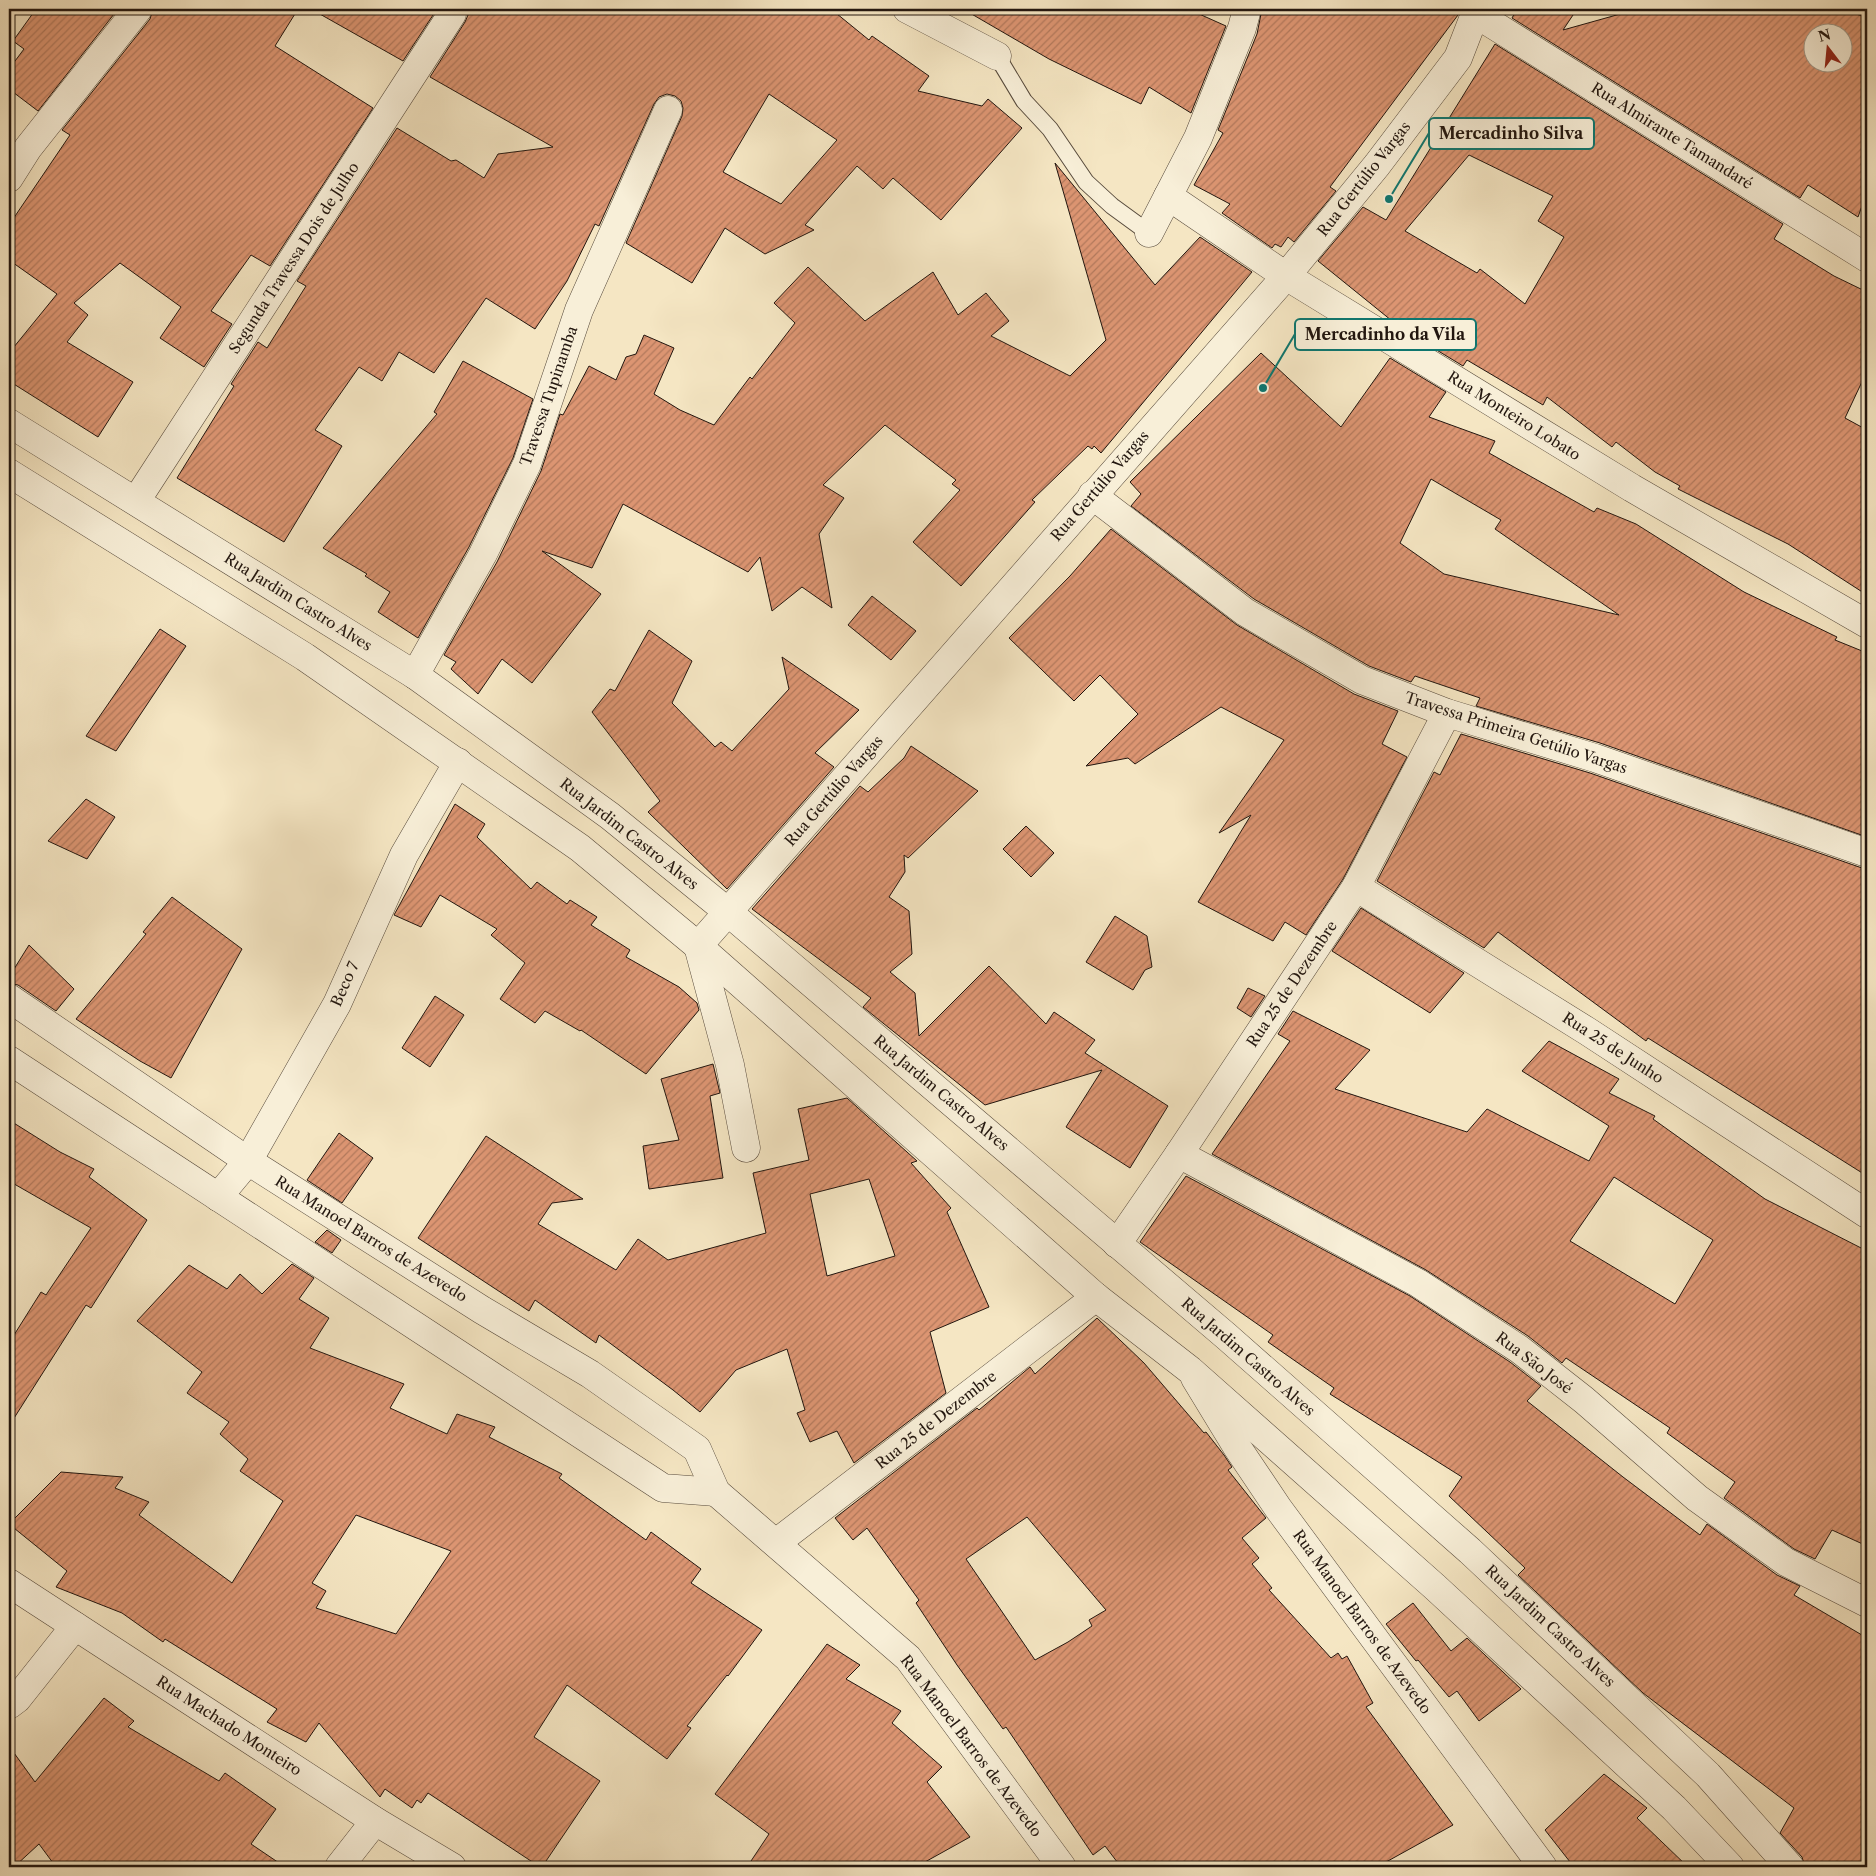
<svg xmlns="http://www.w3.org/2000/svg" width="1876" height="1876" font-family="'Libre Caslon Text',serif">
	<style>
		.building { fill: url(#building-hatch); stroke: #22160f; fill-rule: evenodd }
		.lines { fill: none; stroke-linecap: round; stroke-linejoin: round }
		.service-casing { stroke: #574a3c; stroke-width: 18 }
		.minor-casing { stroke: #574a3c; stroke-width: 29 }
		.tertiary-casing { stroke: #574a3c; stroke-width: 29 }
		.service { stroke: #f8efd8; stroke-width: 16 }
		.minor { stroke: #f8efd8; stroke-width: 28 }
		.tertiary { stroke: #f8efd8; stroke-width: 28 }
		.labels { text-anchor: middle; stroke-width: 4; stroke-linejoin: round; paint-order: stroke }
		.street-label { font-size: 15px; fill: #22160f; stroke: #f8efd8 }
		.leader { fill: none; stroke: #0f766e; stroke-width: 2 }
		.callout-dot { fill: #0f766e; stroke: #f8efd8; stroke-width: 2 }
		.callout { fill: #f8efd8; stroke: #0f766e; stroke-width: 2 }
		.callout-label { font-size: 16px; text-anchor: middle; font-weight: bold; fill: #22160f }
	</style>
	<defs>
		<pattern id="building-hatch" width="6" height="6" patternUnits="userSpaceOnUse" patternTransform="scale(1.25)"><rect width="6" height="6" fill="#dc9572"/><path d="M-1 1l2-2M0 6l6-6M5 7l2-2" fill="none" stroke="#b2795c"/></pattern>
	</defs>
	<rect width="100%" height="100%" fill="#f5e6c3"/>
	<filter id="stains"><feTurbulence type="fractalNoise" baseFrequency=".004" numOctaves="4"/><feColorMatrix values="0 0 0 0 .2 0 0 0 0 .09 0 0 0 0 .02 0 0 0 .5 -.17"/></filter>
	<radialGradient id="worn" r=".72"><stop offset=".6" stop-color="#630" stop-opacity="0"/><stop offset="1" stop-color="#630" stop-opacity=".3"/></radialGradient>
	<!-- building -->
	<g class="building">
		<polygon points="36,9 118,9 38,111 9,89 9,69 24,49 13,41"/>
		<polygon points="153,9 298,9 275,46 373,108 270,266 251,255 211,311 232,324 204,367 160,338 181,307 120,263 74,303 88,315 67,342 133,382 98,437 9,381 9,353 57,294 9,260 9,225 70,135 62,130 150,19"/>
		<polygon points="311,9 437,9 403,61"/>
		<path d="M466,9H831L869,40L872,36L929,76L918,91L982,106L988,99L1022,128L941,220L893,178L883,189L857,166L805,225L814,230L765,254L725,228L692,283L626,243L682,116L683,108L681,101L675,96L667,94L659,97L654,104L599,226L595,224L567,281L535,329L486,298L434,373L399,352L382,381L359,367L315,430L342,446L284,542L177,478L234,386L231,384L258,342L267,348L306,286L297,281L397,128L451,161L456,160L484,178L498,154L553,147L430,77L465,22L468,15ZM769,94L837,140L781,204L723,172Z"/>
		<polygon points="963,9 1188,9 1226,26 1191,113 1149,87 1141,104 1049,59"/>
		<polygon points="1262,9 1460,9 1458,15 1330,187 1336,191 1294,242 1288,237 1281,247 1275,244 1272,248 1222,213 1230,204 1194,185 1223,133 1218,130 1257,34"/>
		<path d="M1517,9H1577L1563,30L1638,9H1843L1867,18V192L1858,217L1808,185L1800,198L1512,18ZM1814,32H1844V62H1814Z"/>
		<path d="M1495,44L1783,224L1774,239L1834,276L1867,292V371L1845,418L1867,430V595L1788,544L1678,489L1680,486L1655,472L1616,442L1612,447L1547,397L1543,405L1467,360L1463,366L1402,329L1318,261L1363,207L1386,220ZM1469,155L1553,196L1538,221L1564,237L1525,304L1480,269L1477,273L1405,231Z"/>
		<polygon points="1055,163 1155,285 1200,237 1252,272 1101,453 1094,446 1092,449 1088,446 1032,500 1035,502 961,586 913,542 960,490 952,484 956,480 885,425 823,485 844,498 819,534 832,608 802,587 772,611 760,557 748,572 623,504 592,568 542,551 601,594 532,683 502,659 478,694 451,669 456,662 444,655 497,562 541,471 560,414 563,415 589,366 616,380 626,357 636,354 644,335 674,348 654,394 680,410 714,425 750,377 752,379 795,323 774,303 808,267 865,321 933,272 958,315 986,293 1009,321 991,336 1070,376 1106,340"/>
		<path d="M1261,353L1341,427L1390,358L1446,392L1429,417L1495,441L1489,453L1594,512L1597,508L1636,524L1744,592L1837,637L1835,640L1867,653V837L1600,743L1476,706L1480,698L1415,676L1411,682L1369,666L1254,599L1131,506L1141,494L1130,482ZM1431,479L1501,520L1495,529L1619,615L1444,574L1400,543Z"/>
		<polygon points="463,361 533,399 513,458 469,547 418,638 378,612 390,592 365,576 367,574 323,548 437,414 434,412"/>
		<polygon points="1111,529 1237,625 1354,694 1398,711 1382,744 1407,757 1343,879 1306,935 1285,922 1273,941 1198,902 1251,815 1219,833 1284,740 1221,707 1135,764 1128,758 1086,766 1138,714 1100,675 1074,701 1009,638 1070,576"/>
		<polygon points="872,596 916,631 891,660 848,625"/>
		<polygon points="160,629 186,646 116,751 86,736"/>
		<polygon points="649,630 692,661 672,703 715,747 721,742 732,751 789,689 782,657 859,710 815,753 834,767 727,889 648,812 660,801 592,712 610,689 615,691"/>
		<polygon points="1461,734 1590,773 1862,868 1867,868 1867,1176 1648,1038 1646,1041 1498,932 1484,948 1377,881 1434,772 1440,775"/>
		<polygon points="911,746 978,791 908,858 904,855 905,872 889,897 909,911 912,954 890,972 915,993 919,1036 989,966 1046,1024 1054,1012 1095,1040 1085,1053 1168,1106 1130,1168 1066,1127 1102,1070 985,1105 863,1007 871,998 752,909 860,786 868,792 904,758"/>
		<polygon points="86,799 115,817 87,859 48,841"/>
		<polygon points="455,804 485,824 477,837 531,889 537,882 567,904 570,900 597,917 591,925 630,950 626,957 679,987 697,1003 699,1010 646,1074 581,1030 580,1031 545,1011 535,1023 500,999 525,963 491,935 497,929 440,895 421,927 394,915"/>
		<polygon points="1026,826 1054,853 1031,877 1003,849"/>
		<polygon points="172,897 242,949 171,1078 140,1061 76,1019 146,934 143,932"/>
		<polygon points="1361,908 1464,973 1430,1013 1332,951"/>
		<polygon points="1115,916 1147,936 1152,967 1145,970 1133,990 1086,962"/>
		<polygon points="29,945 74,989 56,1011 18,985 9,983 9,977"/>
		<polygon points="1248,988 1265,996 1251,1017 1237,1008"/>
		<polygon points="435,996 464,1015 430,1067 402,1048"/>
		<path d="M1293,1011L1370,1050L1335,1089L1467,1132L1487,1109L1589,1161L1609,1126L1522,1071L1549,1041L1619,1079L1609,1093L1655,1116L1653,1119L1765,1199L1867,1251V1546L1832,1530L1815,1559L1794,1549L1724,1498L1735,1482L1667,1433L1670,1428L1566,1358L1562,1363L1528,1336L1426,1270L1212,1154L1290,1041L1278,1034ZM1614,1177L1713,1240L1675,1304L1570,1241Z"/>
		<polygon points="713,1064 720,1093 710,1096 723,1178 649,1189 643,1146 679,1140 661,1079"/>
		<path d="M847,1098L917,1161L911,1163L951,1208L947,1212L989,1307L930,1332L946,1393L854,1463L837,1431L810,1442L797,1413L805,1410L787,1349L736,1370L700,1412L673,1390L599,1335L596,1343L535,1300L529,1311L418,1238L486,1136L583,1199L552,1203L538,1224L616,1270L638,1239L668,1260L766,1233L753,1173L809,1160L798,1109ZM869,1179L895,1256L827,1276L810,1194Z"/>
		<polygon points="9,1120 60,1152 94,1169 89,1177 147,1220 91,1308 86,1305 9,1426 9,1343 41,1292 46,1295 91,1228 9,1181"/>
		<polygon points="339,1133 373,1158 342,1203 307,1180"/>
		<polygon points="1186,1176 1410,1296 1510,1362 1541,1386 1527,1401 1623,1477 1700,1535 1707,1524 1777,1575 1800,1586 1794,1595 1867,1638 1867,1867 1805,1867 1802,1857 1780,1833 1794,1808 1643,1693 1518,1575 1525,1568 1449,1496 1462,1477 1330,1394 1334,1388 1268,1342 1273,1335 1140,1242"/>
		<polygon points="327,1230 341,1240 332,1253 315,1242"/>
		<path d="M292,1264L314,1278L299,1299L329,1318L310,1348L404,1384L390,1408L447,1434L457,1414L495,1427L489,1437L562,1474L559,1478L646,1540L651,1532L701,1569L691,1583L762,1630L728,1676L727,1675L687,1726L691,1728L667,1759L567,1685L534,1737L600,1781L542,1867H540L428,1793L421,1803L417,1800L412,1808L385,1789L380,1797L319,1723L306,1742L267,1722L277,1709L165,1639L163,1642L122,1613L56,1587L67,1571L9,1524L61,1472L123,1477L115,1488L149,1502L139,1515L232,1583L283,1501L240,1471L248,1459L220,1434L229,1422L187,1393L202,1372L137,1321L189,1265L227,1289L240,1274L262,1294ZM356,1515L451,1551L396,1634L316,1608L326,1591L312,1583Z"/>
		<path d="M1097,1318L1144,1363L1204,1433L1206,1432L1224,1455L1232,1467L1228,1470L1266,1518L1242,1538L1259,1558L1252,1564L1272,1588L1269,1590L1331,1658L1338,1653L1342,1659L1347,1656L1373,1703L1366,1707L1453,1825L1377,1867H1121L1105,1846L1093,1855L1006,1727L1003,1729L957,1665L916,1603L919,1600L867,1528L853,1540L835,1518L977,1408L979,1410L1030,1367L1035,1374ZM1027,1517L1106,1610L1089,1620L1092,1626L1068,1642L1035,1660L966,1559Z"/>
		<polygon points="1413,1603 1451,1651 1467,1638 1521,1689 1479,1721 1457,1691 1449,1697 1418,1660 1416,1661 1386,1624"/>
		<polygon points="827,1644 860,1665 846,1679 901,1711 892,1723 942,1767 927,1782 970,1837 916,1867 747,1867 769,1834 715,1794"/>
		<polygon points="104,1698 134,1721 128,1727 219,1781 225,1773 276,1809 251,1844 285,1867 56,1867 39,1844 14,1867 9,1867 9,1746 35,1782"/>
		<polygon points="1604,1774 1647,1808 1637,1818 1688,1867 1574,1867 1545,1830"/>
	</g>
	<g class="lines">
		<defs>
			<polyline id="service" points="997,56 1024,101 1050,129 1086,182 1112,206 1149,233"/>
			<g id="minor">
				<polyline points="907,9 997,56"/>
				<polyline points="1476,14 1867,258"/>
				<polyline points="9,178 28,148 138,9"/>
				<polyline points="1168,196 1286,276 1632,488 1867,624"/>
				<polyline points="1149,233 1198,138 1242,28 1247,9"/>
				<polyline points="1092,495 1245,612 1362,680 1447,713 1595,758 1867,853"/>
				<polyline points="136,501 452,14"/>
				<polyline points="415,675 483,554 527,464 579,310 668,110"/>
				<polyline points="1356,887 1587,1031 1867,1214"/>
				<polyline points="9,998 248,1161 482,1310 590,1374 697,1449 716,1492 908,1658 1062,1867"/>
				<polyline points="9,1060 663,1488 716,1492"/>
				<polyline points="746,1148 730,1065 698,946 1286,276 1377,165 1458,58 1477,9"/>
				<polyline points="1179,1154 1418,1283 1519,1349 1584,1400 1697,1498 1786,1562 1867,1603"/>
				<polyline points="218,1197 248,1161 337,1004 404,855 458,762"/>
				<polyline points="1117,1244 1179,1154 1356,887 1447,713"/>
				<polyline points="1195,1378 1237,1447 1278,1508 1543,1867"/>
				<polyline points="776,1543 1096,1297"/>
				<polyline points="9,1705 17,1699 75,1626"/>
				<polyline points="339,1867 375,1821"/>
			</g>
			<g id="tertiary">
				<polyline points="9,423 415,675 610,816 728,912 1226,1336 1470,1551 1708,1775 1790,1867"/>
				<polyline points="9,473 305,657 580,848 698,946 1096,1297 1190,1370 1435,1587 1674,1808 1730,1867"/>
				<polyline points="9,1583 375,1821 452,1867"/>
			</g>
		</defs>
		<!-- service casing -->
		<use href="#service" class="service-casing"/>
		<!-- minor casing -->
		<use href="#minor" class="minor-casing"/>
		<!-- tertiary casing -->
		<use href="#tertiary" class="tertiary-casing"/>
		<!-- service -->
		<use href="#service" class="service"/>
		<!-- minor -->
		<use href="#minor" class="minor"/>
		<!-- tertiary -->
		<use href="#tertiary" class="tertiary"/>
	</g>
	<g class="labels">
		<!-- street labels -->
		<g class="street-label">
			<text transform="translate(1672 136) rotate(32)" y="5">Rua Almirante Tamandaré</text>
			<text transform="translate(1364 179) rotate(-52)" y="5">Rua Gertúlio Vargas</text>
			<text transform="translate(294 258) rotate(-57)" y="5">Segunda Travessa Dois de Julho</text>
			<text transform="translate(549 396) rotate(-71)" y="5">Travessa Tupinamba</text>
			<text transform="translate(1514 416) rotate(32)" y="5">Rua Monteiro Lobato</text>
			<text transform="translate(1100 486) rotate(-49)" y="5">Rua Gertúlio Vargas</text>
			<text transform="translate(298 602) rotate(32)" y="5">Rua Jardim Castro Alves</text>
			<text transform="translate(1516 733) rotate(18)" y="5">Travessa Primeira Getúlio Vargas</text>
			<text transform="translate(834 791) rotate(-49)" y="5">Rua Gertúlio Vargas</text>
			<text transform="translate(629 834) rotate(38)" y="5">Rua Jardim Castro Alves</text>
			<text transform="translate(345 984) rotate(-66)" y="5">Beco 7</text>
			<text transform="translate(1292 984) rotate(-56)" y="5">Rua 25 de Dezembre</text>
			<text transform="translate(1613 1048) rotate(33)" y="5">Rua 25 de Junho</text>
			<text transform="translate(941 1093) rotate(40)" y="5">Rua Jardim Castro Alves</text>
			<text transform="translate(371 1239) rotate(32)" y="5">Rua Manoel Barros de Azevedo</text>
			<text transform="translate(1248 1357) rotate(41)" y="5">Rua Jardim Castro Alves</text>
			<text transform="translate(1534 1363) rotate(37)" y="5">Rua São José</text>
			<text transform="translate(936 1420) rotate(-38)" y="5">Rua 25 de Dezembre</text>
			<text transform="translate(1362 1622) rotate(54)" y="5">Rua Manoel Barros de Azevedo</text>
			<text transform="translate(1550 1626) rotate(43)" y="5">Rua Jardim Castro Alves</text>
			<text transform="translate(229 1726) rotate(33)" y="5">Rua Machado Monteiro</text>
			<text transform="translate(971 1746) rotate(53)" y="5">Rua Manoel Barros de Azevedo</text>
		</g>
	</g>
	<!-- callouts -->
	<path class="leader" d="M1389 199L1429 133M1263 388L1295 334"/>
	<g class="callout-dot">
		<circle cx="1389" cy="199" r="5"/>
		<circle cx="1263" cy="388" r="5"/>
	</g>
	<g class="callout">
		<rect x="1429" y="118" width="165" height="31" rx="5"/>
		<rect x="1295" y="319" width="181" height="31" rx="5"/>
	</g>
	<g class="callout-label">
		<text x="1511" y="139">Mercadinho Silva</text>
		<text x="1385" y="340">Mercadinho da Vila</text>
	</g>
	<!-- margin -->
	<rect width="1876" height="1876" fill="none" stroke="#f5e6c3" stroke-width="30"/>
	<rect x="10" y="10" width="1856" height="1856" fill="none" stroke="#22160f" stroke-width="2.5"/>
	<rect x="15" y="15" width="1846" height="1846" fill="none" stroke="#22160f"/>
	<!-- north arrow -->
	<g transform="translate(1828 48) rotate(344)"><circle r="24" fill="#f8efd8" stroke="#a29888"/>
	<path d="M0-4L9 19L0 12L-9 19Z" fill="#8f2418"/>
	<text y="-8" font-size="14" font-weight="bold" text-anchor="middle" fill="#22160f">N</text>
	</g>
	<rect width="100%" height="100%" filter="url(#stains)"/>
	<rect width="100%" height="100%" fill="url(#worn)"/>
</svg>
